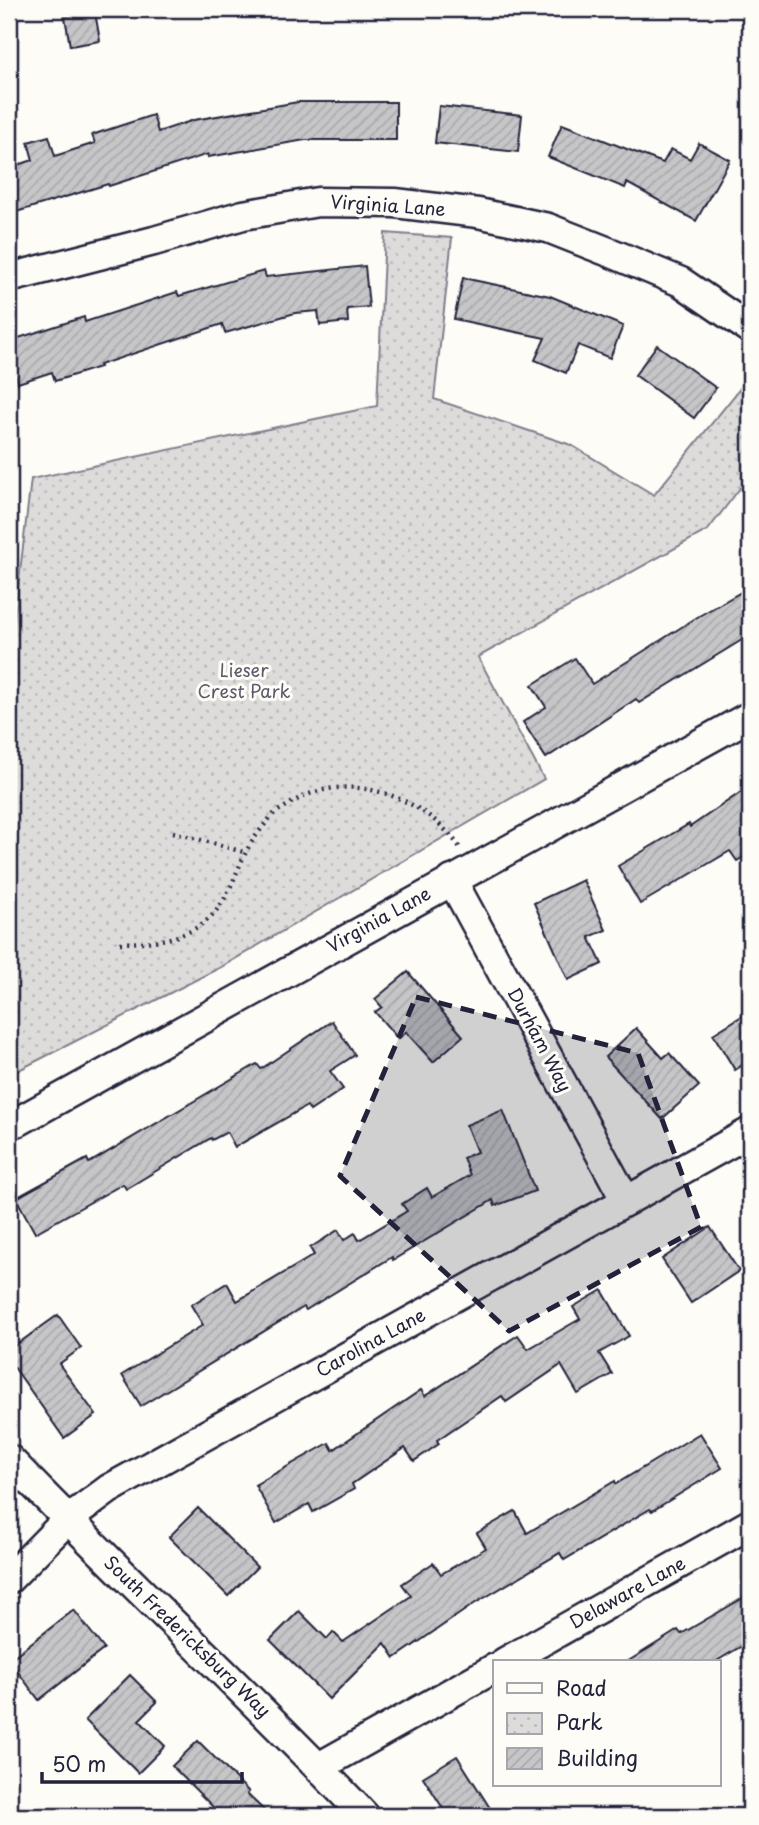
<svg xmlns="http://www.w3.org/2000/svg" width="759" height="1825" font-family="'Playpen Sans',sans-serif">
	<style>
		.park { fill: url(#park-dots); stroke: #807f8b; stroke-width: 2 }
		.building { fill: url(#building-hatch); stroke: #22223b; stroke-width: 2 }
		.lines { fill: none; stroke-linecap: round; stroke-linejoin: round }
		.minor-casing { stroke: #22223b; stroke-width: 33 }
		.path { stroke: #22223b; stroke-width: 4.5; stroke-dasharray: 2 5; stroke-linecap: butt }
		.minor { stroke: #fdfcf7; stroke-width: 28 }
		.marked { fill: #22223b; fill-opacity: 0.2; stroke: #22223b; stroke-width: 5; stroke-dasharray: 14 9; stroke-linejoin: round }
		.labels { text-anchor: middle; stroke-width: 6; stroke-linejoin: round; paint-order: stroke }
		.street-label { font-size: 18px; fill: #22223b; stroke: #fdfcf7 }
		.park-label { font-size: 18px; fill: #5a5a6b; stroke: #fdfcf7 }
	</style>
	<defs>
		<pattern id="park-dots" width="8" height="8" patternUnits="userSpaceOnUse" patternTransform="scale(1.75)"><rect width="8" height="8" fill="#dddcdb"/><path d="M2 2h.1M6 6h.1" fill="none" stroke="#bdbcbd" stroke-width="1.8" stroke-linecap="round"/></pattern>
		<pattern id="building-hatch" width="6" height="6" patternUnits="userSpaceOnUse" patternTransform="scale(1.75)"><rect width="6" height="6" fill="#c6c6c8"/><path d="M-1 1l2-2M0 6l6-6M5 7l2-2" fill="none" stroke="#aaaaad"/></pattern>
	</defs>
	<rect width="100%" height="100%" fill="#fdfcf7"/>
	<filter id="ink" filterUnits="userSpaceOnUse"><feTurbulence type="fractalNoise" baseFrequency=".0143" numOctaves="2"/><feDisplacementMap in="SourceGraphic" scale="14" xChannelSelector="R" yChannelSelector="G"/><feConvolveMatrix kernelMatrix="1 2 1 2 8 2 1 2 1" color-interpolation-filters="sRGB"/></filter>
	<g filter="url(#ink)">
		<!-- park -->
		<polygon class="park" points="385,233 452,238 434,399 571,445 654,495 750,376 750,475 708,530 478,657 544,779 221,967 11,1074 9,1068 9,665 31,479 377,406"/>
		<!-- building -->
		<g class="building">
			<polygon points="95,12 100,41 70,46 65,17"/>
			<polygon points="298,102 396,102 396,140 305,140 208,157 208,154 109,186 108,184 13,213 9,200 9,168 33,160 28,142 49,136 55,156 95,143 92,135 153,115 158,132 194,120"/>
			<polygon points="439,106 522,115 518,152 435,143"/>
			<polygon points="562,124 663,163 671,149 690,159 699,143 730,160 696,221 627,183 625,188 548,157"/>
			<polygon points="365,266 369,307 347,309 348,322 320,325 318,311 295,313 225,333 222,324 99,365 100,367 55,381 52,372 18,383 9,354 9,341 84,317 85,322 177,292 179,296 264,271 266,277"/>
			<polygon points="463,278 550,296 623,326 610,358 578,345 566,373 535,360 545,338 454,319"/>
			<polygon points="657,345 716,388 694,418 635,375"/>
			<polygon points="750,587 750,635 639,703 636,699 546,758 523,722 546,707 532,685 575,658 592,684 699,616"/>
			<polygon points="750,786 750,853 737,861 730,851 640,904 618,866 689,824 690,827"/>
			<polygon points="583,880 606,930 589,937 602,964 568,980 534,903"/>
			<polygon points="408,972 463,1036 433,1062 406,1032 398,1039 375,1012 382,1007 375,999"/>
			<polygon points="750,1011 750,1060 735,1070 713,1034"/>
			<polygon points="332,1021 355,1055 330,1071 343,1089 310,1111 307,1106 235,1147 227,1132 212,1140 211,1138 126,1189 123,1184 35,1233 16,1198 87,1159 89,1163 257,1064 261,1069"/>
			<polygon points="636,1028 663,1058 669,1053 699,1086 662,1119 605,1057"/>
			<polygon points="503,1110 535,1191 495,1206 493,1200 393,1260 392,1257 306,1310 304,1307 141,1406 122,1375 203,1325 191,1305 227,1283 237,1301 314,1255 310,1248 338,1230 344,1240 355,1233 359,1240 407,1211 402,1204 427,1188 432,1197 470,1175 463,1158 477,1152 466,1125"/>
			<polygon points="710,1227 739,1271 691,1303 662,1259"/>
			<polygon points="602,1290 629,1336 599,1353 612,1374 578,1394 561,1365 506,1402 502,1396 437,1440 439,1444 414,1461 405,1448 352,1484 354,1489 313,1512 309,1504 276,1523 255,1485 329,1443 333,1450 421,1390 425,1396 518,1335 528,1349 580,1319 573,1307"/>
			<polygon points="58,1315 81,1348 59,1364 96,1415 64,1438 9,1360 9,1350"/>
			<polygon points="700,1433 722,1468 652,1511 650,1509 564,1560 560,1553 474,1604 395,1658 385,1643 329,1699 270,1640 299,1611 327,1639 333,1632 343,1642 411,1596 402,1584 433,1563 441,1574 486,1548 477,1533 515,1511 527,1533 615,1481 616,1484"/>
			<polygon points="198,1508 257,1567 228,1596 169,1537"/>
			<polygon points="750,1594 750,1641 715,1662 627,1662 678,1630 681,1634"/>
			<polygon points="74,1610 104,1649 39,1700 9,1660"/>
			<polygon points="130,1675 157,1702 139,1720 165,1746 138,1773 85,1720"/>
			<polygon points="198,1741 249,1792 247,1794 270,1816 222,1816 172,1766"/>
			<polygon points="457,1756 495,1816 448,1816 423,1777"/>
		</g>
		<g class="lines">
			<defs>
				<g id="minor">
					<polyline points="9,278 154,241 243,215 318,202 395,203 478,213 548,228 614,254 681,282 750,329"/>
					<polyline points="452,880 626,1201"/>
					<polyline points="9,1124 19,1121 750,716"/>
					<path d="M9,1459C125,1580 250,1694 365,1816"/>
					<polyline points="9,1579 67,1520 109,1489 750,1132"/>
					<polyline points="505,1662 750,1524"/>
					<polyline points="319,1767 495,1668"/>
				</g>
			</defs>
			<!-- minor casing -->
			<use href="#minor" class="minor-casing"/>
			<!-- path -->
			<g class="path">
				<polyline points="173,832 247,853"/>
				<path d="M120,943C152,942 181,941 206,921C231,900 235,869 251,843C257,834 264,825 271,817C275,812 282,809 288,805C345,767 424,795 461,849"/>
			</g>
			<!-- minor -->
			<use href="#minor" class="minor"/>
		</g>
	</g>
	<!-- marked area -->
	<path class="marked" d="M416,997L638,1053L701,1227L509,1331L340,1176Z"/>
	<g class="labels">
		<!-- street labels -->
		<g class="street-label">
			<text transform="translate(388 206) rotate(4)" y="6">Virginia Lane</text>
			<text transform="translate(379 920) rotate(-29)" y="6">Virginia Lane</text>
			<text transform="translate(539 1040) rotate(62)" y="6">Durham Way</text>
			<text transform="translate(371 1343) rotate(-29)" y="6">Carolina Lane</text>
			<text transform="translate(628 1593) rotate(-29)" y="6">Delaware Lane</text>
			<text transform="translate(187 1637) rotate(44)" y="6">South Fredericksburg Way</text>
		</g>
		<!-- park labels -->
		<g class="park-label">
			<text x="244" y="677">Lieser<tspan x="244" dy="21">Crest Park</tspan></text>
		</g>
	</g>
	<!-- margin -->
	<rect width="759" height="1825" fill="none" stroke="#fdfcf7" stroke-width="35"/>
	<rect x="18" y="18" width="724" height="1790" fill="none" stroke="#22223b" stroke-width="2.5" filter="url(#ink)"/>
	<!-- legend -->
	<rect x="493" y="1660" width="228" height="126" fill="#fdfcf7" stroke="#a5a5ac" stroke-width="2"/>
	<rect x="507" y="1683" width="35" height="10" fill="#fdfcf7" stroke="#a5a5ac" stroke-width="2"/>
	<text x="556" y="1696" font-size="21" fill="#22223b">Road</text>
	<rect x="507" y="1713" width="35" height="21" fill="url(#park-dots)" stroke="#a5a5ac" stroke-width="2"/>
	<text x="556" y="1730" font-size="21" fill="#22223b">Park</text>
	<rect x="507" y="1748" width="35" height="21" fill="url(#building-hatch)" stroke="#a5a5ac" stroke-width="2"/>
	<text x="556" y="1766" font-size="21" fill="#22223b">Building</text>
	<!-- scale -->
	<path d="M42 1772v10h200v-10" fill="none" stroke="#22223b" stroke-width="3.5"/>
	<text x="52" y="1772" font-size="21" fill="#22223b" stroke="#fdfcf7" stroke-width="5" paint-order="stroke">50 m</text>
</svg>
